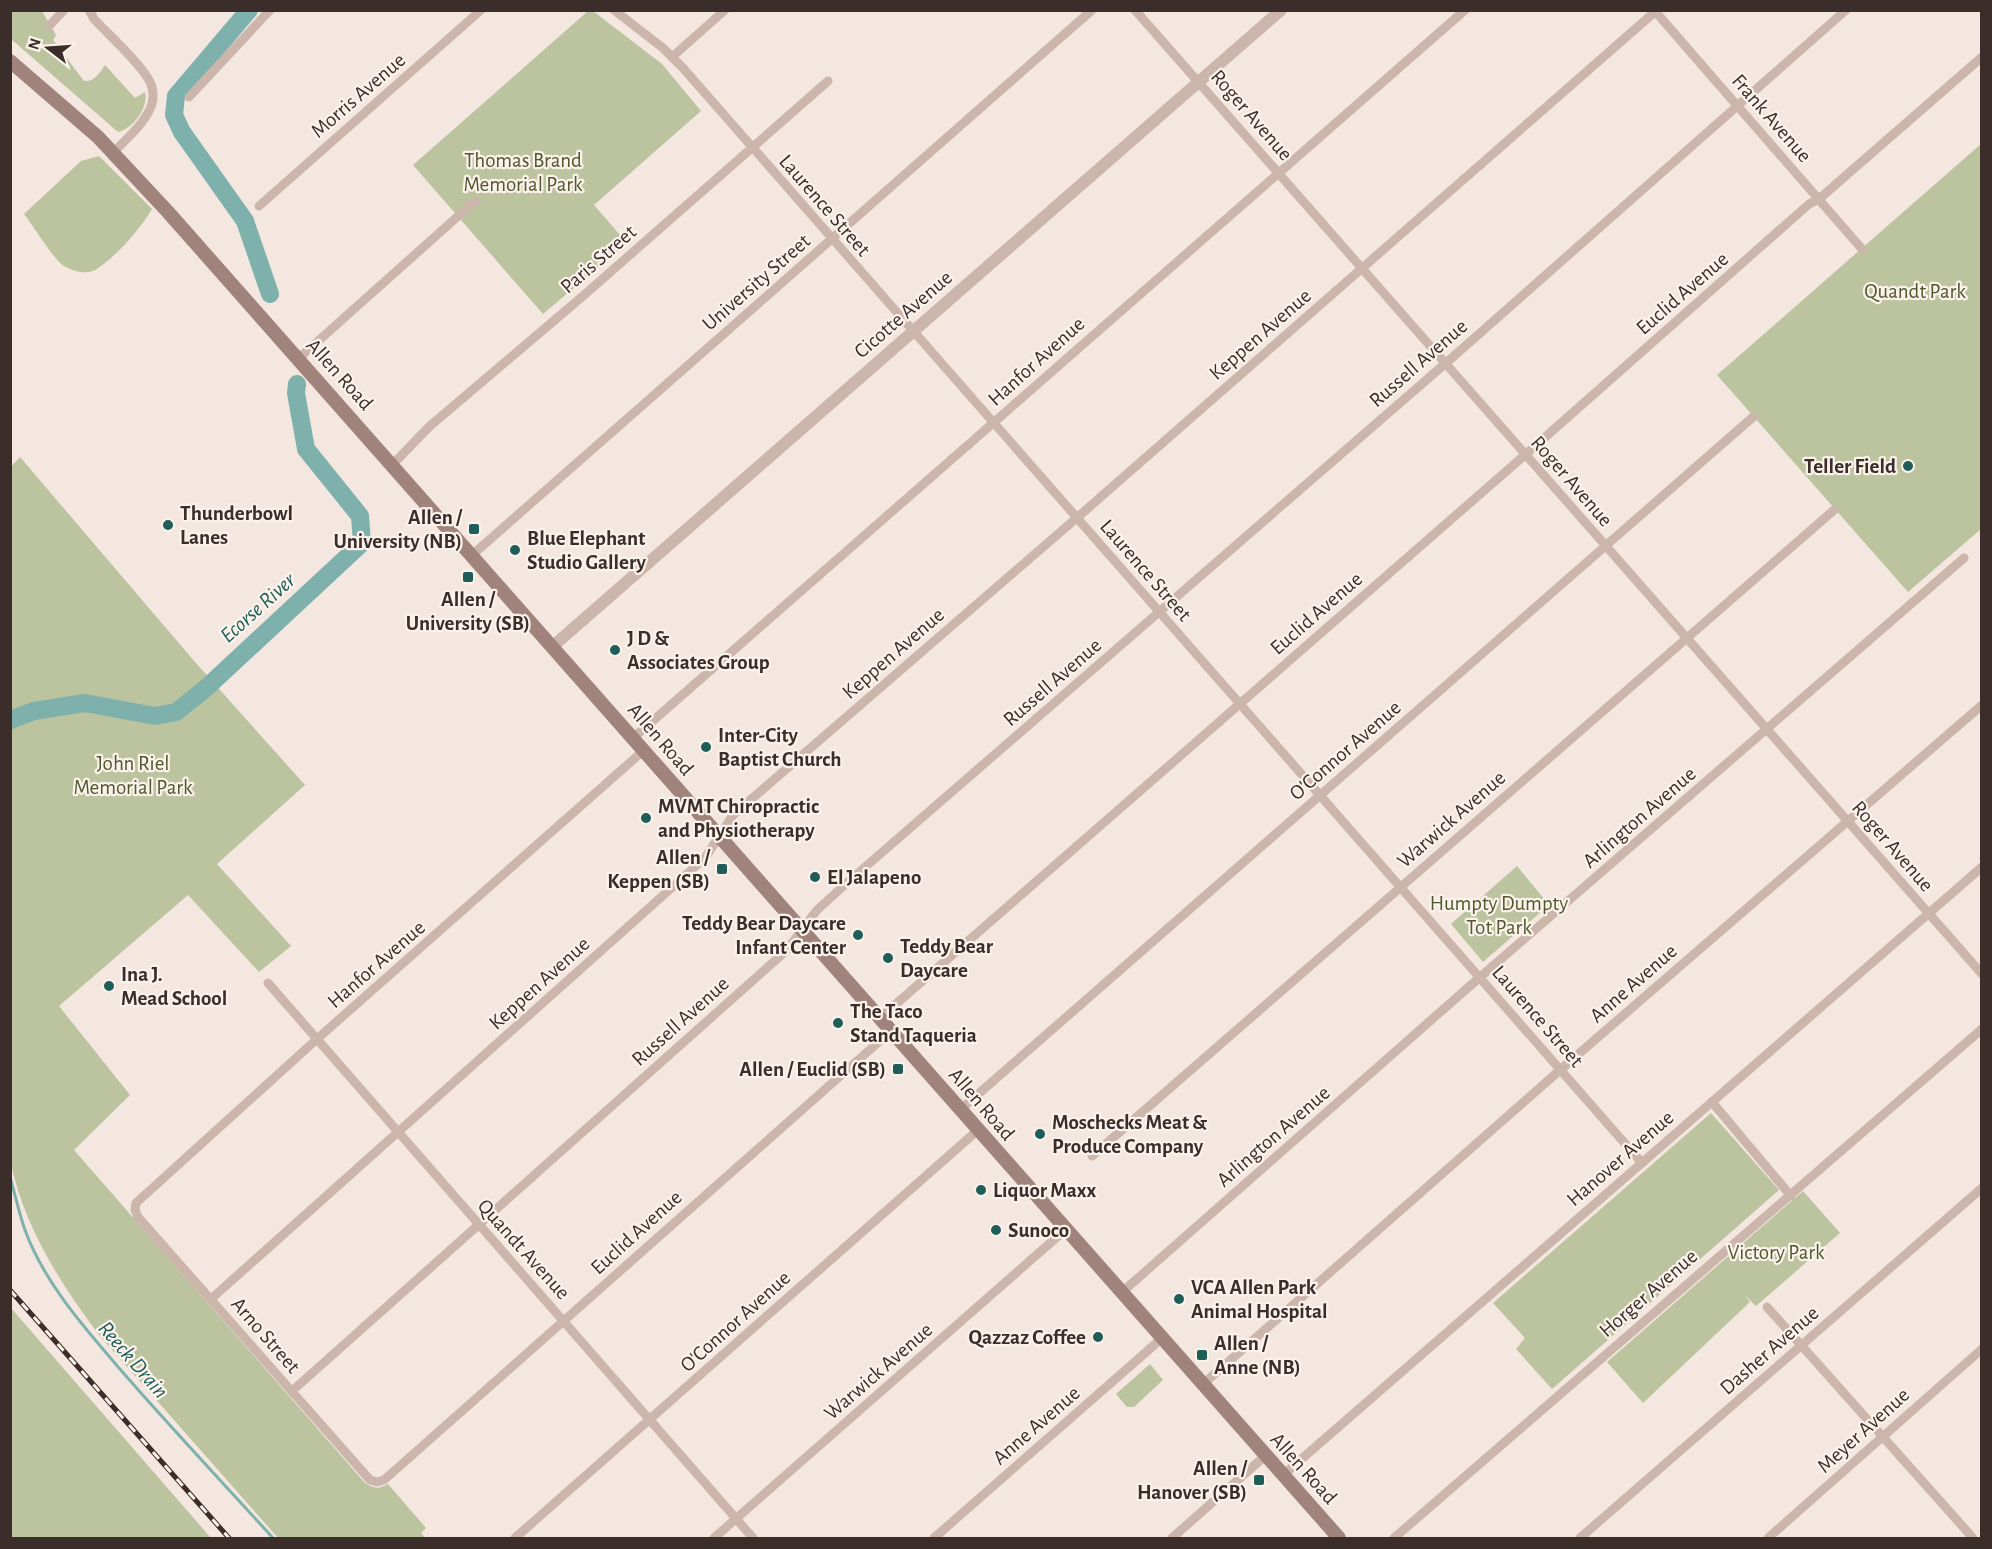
<svg xmlns="http://www.w3.org/2000/svg" width="1992" height="1549" font-family="'Alegreya Sans',sans-serif">
	<style>
		.green { fill: #bcc39f }
		.lines { fill: none; stroke-linecap: round; stroke-linejoin: round }
		.stream { stroke: #7eb1ac; stroke-width: 3 }
		.river { stroke: #7eb1ac; stroke-width: 18 }
		.minor { stroke: #ccb6ab; stroke-width: 9 }
		.tertiary { stroke: #ccb6ab; stroke-width: 12 }
		.secondary { stroke: #a0847c; stroke-width: 14 }
		.rail-casing { stroke: #3a2d2a; stroke-width: 5 }
		.rail { stroke: #fbf2ec; stroke-width: 3; stroke-dasharray: 9; stroke-linecap: butt }
		.poi-dot { fill: #1f5d58; stroke: #fbf2ec; stroke-width: 2 }
		.labels { text-anchor: middle; stroke-width: 4.5; stroke-linejoin: round; paint-order: stroke }
		.street-label { font-size: 21px; fill: #3a2d2a; stroke: #fbf2ec }
		.park-label { font-size: 21px; fill: #4f592d; stroke: #fbf2ec }
		.poi-label { font-size: 21px; font-weight: bold; fill: #3a2d2a; stroke: #fbf2ec; text-anchor: start }
		.water-label { font-size: 22px; font-style: italic; fill: #1f5d58; stroke: #fbf2ec }
	</style>
	<rect width="100%" height="100%" fill="#f3e7e0"/>
	<!-- green -->
	<g class="green">
		<path d="M11,11H42L56,35L53,40L84,81C94,82 100,73 105,65L135,98L145,92C149,107 133,129 118,132L11,39Z"/>
		<polygon points="588,11 593,11 662,64 701,111 594,205 627,243 543,314 413,165"/>
		<polygon points="1981,144 1981,529 1908,592 1717,375"/>
		<path d="M99,156L152,209C142,227 113,260 95,270C85,275 73,271 64,266C54,260 33,225 24,214L81,161Z"/>
		<path d="M20,457L195,662L305,785L217,864L291,946L259,972L188,895L59,1006L130,1095L74,1150L365,1483C374,1489 379,1489 388,1484L426,1528L421,1533L426,1538H278L99,1335C60,1283 25,1228 11,1164L10,468Z"/>
		<polygon points="1517,866 1549,905 1483,962 1451,924"/>
		<polygon points="1711,1113 1779,1190 1552,1389 1516,1349 1525,1338 1493,1303"/>
		<polygon points="1803,1191 1840,1233 1756,1306 1744,1294 1750,1302 1643,1403 1607,1362"/>
		<polygon points="10,1308 11,1308 211,1538 11,1538"/>
		<polygon points="1150,1364 1163,1380 1134,1407 1127,1407 1116,1394"/>
	</g>
	<g class="lines">
		<!-- stream -->
		<path class="stream" d="M10,1177C15,1194 19,1213 25,1230C45,1285 88,1332 126,1376C174,1431 224,1484 273,1538"/>
		<!-- river -->
		<g class="river">
			<polyline points="249,10 176,96 174,115 182,132 245,221 270,294"/>
			<polyline points="10,720 34,711 85,703 155,716 176,712 205,689 362,543 360,516 306,449 296,393 297,384"/>
		</g>
		<!-- minor -->
		<g class="minor">
			<path d="M89,10L94,19C108,34 142,65 150,82C154,90 154,101 150,109C142,126 126,139 114,152"/>
			<polyline points="614,10 663,48 683,68 1642,1163"/>
			<polyline points="1135,10 1982,974"/>
			<polyline points="1654,10 1862,249"/>
			<polyline points="50,25 64,10"/>
			<polyline points="672,57 725,10"/>
			<polyline points="189,97 270,10"/>
			<polyline points="259,206 481,10"/>
			<polyline points="298,359 475,201"/>
			<polyline points="392,465 430,426 583,296 828,81"/>
			<polyline points="471,556 1092,10"/>
			<polyline points="632,739 1465,10"/>
			<polyline points="643,751 317,1039 136,1203 135,1210 138,1217 370,1480 377,1482 384,1480 891,1031"/>
			<polyline points="268,983 753,1538"/>
			<polyline points="880,1018 1534,447 1809,204 1819,199 1982,57"/>
			<polyline points="1712,1102 1791,1196"/>
			<polyline points="960,1110 1753,417"/>
			<polyline points="1092,1156 1834,510"/>
			<polyline points="1121,1293 1471,985 1964,558"/>
			<polyline points="211,1299 705,858 733,815 1087,509 1657,10"/>
			<polyline points="1767,1307 1973,1538"/>
			<polyline points="1202,1385 1560,1070 1982,705"/>
			<polyline points="292,1391 787,950 817,910 849,881 1454,356 1846,10"/>
			<polyline points="1282,1476 1982,867"/>
			<polyline points="515,1538 978,1130"/>
			<polyline points="714,1538 1065,1230"/>
			<polyline points="934,1538 1161,1339"/>
			<polyline points="1172,1538 1265,1456"/>
			<polyline points="1394,1538 1982,1029"/>
			<polyline points="1580,1538 1982,1188"/>
			<polyline points="1768,1538 1982,1349"/>
		</g>
		<!-- tertiary -->
		<polyline class="tertiary" points="552,647 1281,10"/>
		<!-- secondary -->
		<polyline class="secondary" points="10,61 98,137 168,212 1339,1538"/>
		<defs>
			<polyline id="rail" points="10,1290 229,1538"/>
		</defs>
		<!-- rail casing -->
		<use href="#rail" class="rail-casing"/>
		<!-- rail -->
		<use href="#rail" class="rail"/>
	</g>
	<!-- markers -->
	<g class="poi-dot">
		<circle cx="1908" cy="466" r="6"/>
		<circle cx="168" cy="525" r="6"/>
		<rect x="468" y="523" width="12" height="12" rx="3"/>
		<circle cx="515" cy="550" r="6"/>
		<rect x="462" y="571" width="12" height="12" rx="3"/>
		<circle cx="615" cy="650" r="6"/>
		<circle cx="706" cy="747" r="6"/>
		<circle cx="646" cy="818" r="6"/>
		<rect x="716" y="863" width="12" height="12" rx="3"/>
		<circle cx="815" cy="877" r="6"/>
		<circle cx="858" cy="935" r="6"/>
		<circle cx="888" cy="958" r="6"/>
		<circle cx="109" cy="986" r="6"/>
		<circle cx="838" cy="1023" r="6"/>
		<rect x="892" y="1063" width="12" height="12" rx="3"/>
		<circle cx="1040" cy="1134" r="6"/>
		<circle cx="981" cy="1190" r="6"/>
		<circle cx="996" cy="1230" r="6"/>
		<circle cx="1179" cy="1299" r="6"/>
		<circle cx="1098" cy="1337" r="6"/>
		<rect x="1196" y="1349" width="12" height="12" rx="3"/>
		<rect x="1253" y="1474" width="12" height="12" rx="3"/>
	</g>
	<g class="labels">
		<!-- street labels -->
		<g class="street-label">
			<text transform="translate(358 95) rotate(-41)" y="7">Morris Avenue</text>
			<text transform="translate(1252 115) rotate(49)" y="7">Roger Avenue</text>
			<text transform="translate(1772 118) rotate(49)" y="7">Frank Avenue</text>
			<text transform="translate(825 205) rotate(49)" y="7">Laurence Street</text>
			<text transform="translate(598 259) rotate(-41)" y="7">Paris Street</text>
			<text transform="translate(756 282) rotate(-41)" y="7">University Street</text>
			<text transform="translate(1682 293) rotate(-41)" y="7">Euclid Avenue</text>
			<text transform="translate(903 314) rotate(-41)" y="7">Cicotte Avenue</text>
			<text transform="translate(1260 334) rotate(-41)" y="7">Keppen Avenue</text>
			<text transform="translate(1036 361) rotate(-42)" y="7">Hanfor Avenue</text>
			<text transform="translate(1418 363) rotate(-41)" y="7">Russell Avenue</text>
			<text transform="translate(340 374) rotate(48)" y="7">Allen Road</text>
			<text transform="translate(1572 481) rotate(49)" y="7">Roger Avenue</text>
			<text transform="translate(1146 570) rotate(49)" y="7">Laurence Street</text>
			<text transform="translate(1316 613) rotate(-41)" y="7">Euclid Avenue</text>
			<text transform="translate(893 653) rotate(-41)" y="7">Keppen Avenue</text>
			<text transform="translate(1052 682) rotate(-41)" y="7">Russell Avenue</text>
			<text transform="translate(661 739) rotate(49)" y="7">Allen Road</text>
			<text transform="translate(1345 750) rotate(-41)" y="7">O'Connor Avenue</text>
			<text transform="translate(1639 817) rotate(-41)" y="7">Arlington Avenue</text>
			<text transform="translate(1451 819) rotate(-41)" y="7">Warwick Avenue</text>
			<text transform="translate(1893 846) rotate(49)" y="7">Roger Avenue</text>
			<text transform="translate(376 964) rotate(-41)" y="7">Hanfor Avenue</text>
			<text transform="translate(539 983) rotate(-42)" y="7">Keppen Avenue</text>
			<text transform="translate(1633 983) rotate(-41)" y="7">Anne Avenue</text>
			<text transform="translate(1538 1016) rotate(49)" y="7">Laurence Street</text>
			<text transform="translate(680 1021) rotate(-42)" y="7">Russell Avenue</text>
			<text transform="translate(982 1104) rotate(49)" y="7">Allen Road</text>
			<text transform="translate(1273 1136) rotate(-41)" y="7">Arlington Avenue</text>
			<text transform="translate(1620 1158) rotate(-41)" y="7">Hanover Avenue</text>
			<text transform="translate(636 1232) rotate(-42)" y="7">Euclid Avenue</text>
			<text transform="translate(524 1249) rotate(48)" y="7">Quandt Avenue</text>
			<text transform="translate(1648 1293) rotate(-41)" y="7">Horger Avenue</text>
			<text transform="translate(735 1321) rotate(-42)" y="7">O'Connor Avenue</text>
			<text transform="translate(266 1335) rotate(49)" y="7">Arno Street</text>
			<text transform="translate(1769 1350) rotate(-41)" y="7">Dasher Avenue</text>
			<text transform="translate(878 1371) rotate(-41)" y="7">Warwick Avenue</text>
			<text transform="translate(1036 1425) rotate(-41)" y="7">Anne Avenue</text>
			<text transform="translate(1863 1430) rotate(-42)" y="7">Meyer Avenue</text>
			<text transform="translate(1304 1468) rotate(48)" y="7">Allen Road</text>
		</g>
		<!-- park labels -->
		<g class="park-label">
			<text x="523" y="167">Thomas Brand<tspan x="523" dy="24">Memorial Park</tspan></text>
			<text x="1915" y="298">Quandt Park</text>
			<text x="133" y="770">John Riel<tspan x="133" dy="24">Memorial Park</tspan></text>
			<text x="1499" y="910">Humpty Dumpty<tspan x="1499" dy="24">Tot Park</tspan></text>
			<text x="1776" y="1259">Victory Park</text>
		</g>
		<!-- poi labels -->
		<g class="poi-label">
			<text x="1896" y="473" text-anchor="end">Teller Field</text>
			<text x="180" y="520">Thunderbowl<tspan x="180" dy="24">Lanes</tspan></text>
			<text x="462" y="524" text-anchor="end">Allen /<tspan x="462" dy="24">University (NB)</tspan></text>
			<text x="527" y="545">Blue Elephant<tspan x="527" dy="24">Studio Gallery</tspan></text>
			<text x="468" y="606" text-anchor="middle">Allen /<tspan x="468" dy="24">University (SB)</tspan></text>
			<text x="627" y="645">J D &amp;<tspan x="627" dy="24">Associates Group</tspan></text>
			<text x="718" y="742">Inter-City<tspan x="718" dy="24">Baptist Church</tspan></text>
			<text x="658" y="813">MVMT Chiropractic<tspan x="658" dy="24">and Physiotherapy</tspan></text>
			<text x="710" y="864" text-anchor="end">Allen /<tspan x="710" dy="24">Keppen (SB)</tspan></text>
			<text x="827" y="884">El Jalapeno</text>
			<text x="846" y="930" text-anchor="end">Teddy Bear Daycare<tspan x="846" dy="24">Infant Center</tspan></text>
			<text x="900" y="953">Teddy Bear<tspan x="900" dy="24">Daycare</tspan></text>
			<text x="121" y="981">Ina J.<tspan x="121" dy="24">Mead School</tspan></text>
			<text x="850" y="1018">The Taco<tspan x="850" dy="24">Stand Taqueria</tspan></text>
			<text x="886" y="1076" text-anchor="end">Allen / Euclid (SB)</text>
			<text x="1052" y="1129">Moschecks Meat &amp;<tspan x="1052" dy="24">Produce Company</tspan></text>
			<text x="993" y="1197">Liquor Maxx</text>
			<text x="1008" y="1237">Sunoco</text>
			<text x="1191" y="1294">VCA Allen Park<tspan x="1191" dy="24">Animal Hospital</tspan></text>
			<text x="1086" y="1344" text-anchor="end">Qazzaz Coffee</text>
			<text x="1214" y="1350">Allen /<tspan x="1214" dy="24">Anne (NB)</tspan></text>
			<text x="1247" y="1475" text-anchor="end">Allen /<tspan x="1247" dy="24">Hanover (SB)</tspan></text>
		</g>
		<!-- water labels -->
		<g class="water-label">
			<text transform="translate(257 607) rotate(-42)" y="8">Ecorse River</text>
			<text transform="translate(134 1359) rotate(49)" y="8">Reeck Drain</text>
		</g>
	</g>
	<!-- border -->
	<rect width="1992" height="1549" fill="none" stroke="#3a2d2a" stroke-width="24"/>
	<!-- north arrow -->
	<g transform="translate(48 48) rotate(287)" stroke="#fbf2ec" stroke-width="4.5" paint-order="stroke">
	<path d="M0-4.5L10 22L0 15L-10 22Z" fill="#3a2d2a"/>
	<text y="-9" font-size="16" font-weight="bold" text-anchor="middle" fill="#3a2d2a">N</text>
	</g>
</svg>
